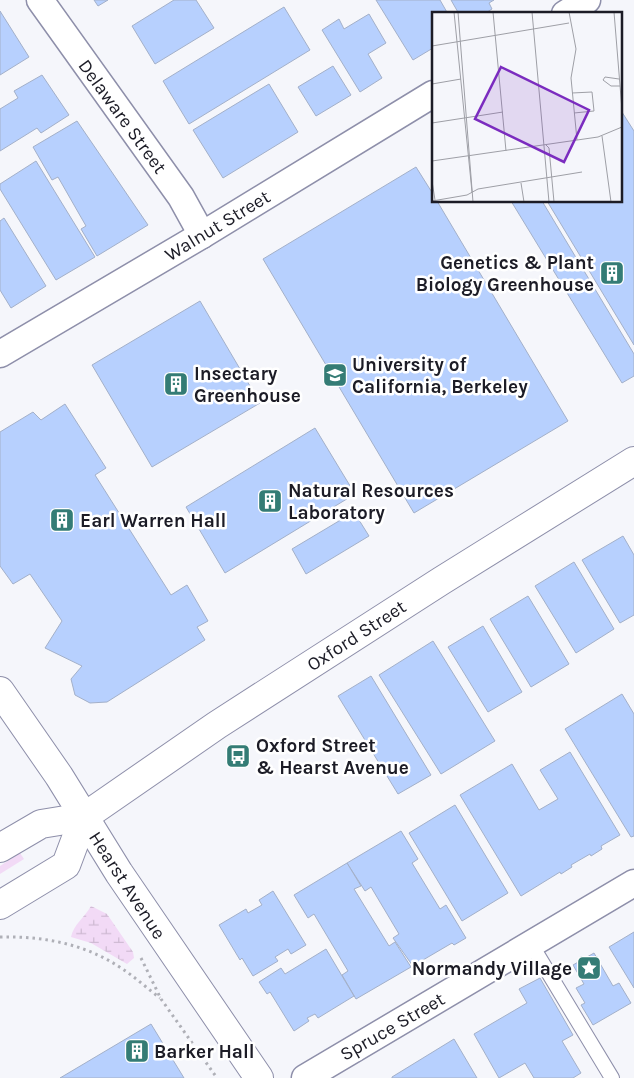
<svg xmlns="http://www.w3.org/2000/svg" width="634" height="1078" font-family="Karla,sans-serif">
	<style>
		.grass { fill: url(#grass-tufts) }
		.wetland { fill: url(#wetland-marsh) }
		.building { fill: #b7d0fe; stroke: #a3b0c9 }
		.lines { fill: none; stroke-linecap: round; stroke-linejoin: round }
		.service-casing { stroke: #8e8faa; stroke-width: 16 }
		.minor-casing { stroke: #8e8faa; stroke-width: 29 }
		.tertiary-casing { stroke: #8e8faa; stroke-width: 30 }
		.path { stroke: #afb0b7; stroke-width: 3; stroke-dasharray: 2.5 4; stroke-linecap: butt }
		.service { stroke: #fff; stroke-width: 14 }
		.minor { stroke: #fff; stroke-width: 26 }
		.tertiary { stroke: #fff; stroke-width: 28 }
		.labels { text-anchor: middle; stroke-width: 5; stroke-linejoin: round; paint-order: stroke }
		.street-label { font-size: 19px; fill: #1c1c26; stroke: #fff }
		.poi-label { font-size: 19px; font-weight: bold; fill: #1c1c26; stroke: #fff; text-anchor: start }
		.inset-road { fill: none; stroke: #9e9fa6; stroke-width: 1 }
		.view { fill: #7b2cbf; fill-opacity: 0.15; stroke: #7b2cbf; stroke-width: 2.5 }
		.inset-edge { fill: none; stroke: #1c1c26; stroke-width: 2.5 }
	</style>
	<defs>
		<pattern id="grass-tufts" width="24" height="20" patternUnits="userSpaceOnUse" patternTransform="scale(1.25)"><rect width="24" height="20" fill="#f2daf6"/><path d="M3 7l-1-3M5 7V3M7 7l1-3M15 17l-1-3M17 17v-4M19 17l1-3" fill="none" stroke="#cfbad3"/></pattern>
		<pattern id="wetland-marsh" width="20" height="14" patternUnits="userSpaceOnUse" patternTransform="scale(1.25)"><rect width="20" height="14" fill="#f2daf6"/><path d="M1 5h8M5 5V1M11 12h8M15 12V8" fill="none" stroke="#cfbad3"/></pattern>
	</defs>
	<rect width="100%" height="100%" fill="#f5f6fb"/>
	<!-- grass -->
	<polygon class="grass" points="20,853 24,859 0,874 0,866"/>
	<!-- wetland -->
	<path class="wetland" d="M91,906L107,914L133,952L134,958L127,964L91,943L71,937C73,925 85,917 91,906Z"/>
	<!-- building -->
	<g class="building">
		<polygon points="94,0 108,0 98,6"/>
		<polygon points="174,0 196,0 214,28 155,64 132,26"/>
		<polygon points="376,0 440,0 448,14 433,14 433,48 413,60"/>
		<polygon points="451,0 494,0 489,3 492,9 484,14 459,14"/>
		<polygon points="284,7 310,50 189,124 163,81"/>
		<polygon points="0,11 29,57 0,75"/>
		<polygon points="369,14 386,43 368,54 382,78 360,92 322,30 339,19 344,29"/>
		<polygon points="333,66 351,95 316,116 298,87"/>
		<polygon points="42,75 69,115 41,133 37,128 0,151 0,109 18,98 14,91"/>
		<polygon points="269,84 298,132 223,178 193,130"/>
		<polygon points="620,109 634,131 634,345 547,201 620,201"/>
		<polygon points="77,121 148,225 97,256 81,229 86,226 58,177 52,180 33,147"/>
		<polygon points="36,161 95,257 56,280 0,189 0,184"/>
		<polygon points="416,167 433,194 433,201 437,201 568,421 414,513 263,259"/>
		<polygon points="511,201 542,201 634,354 634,376 622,383"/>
		<polygon points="4,218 46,286 11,308 0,290 0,221"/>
		<polygon points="200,301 260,403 152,467 92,365"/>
		<polygon points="65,404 106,468 95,475 171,595 187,585 208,621 197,627 205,640 107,702 90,703 75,695 71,679 82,666 45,648 62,621 30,574 13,584 0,566 0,432 33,412 41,420"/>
		<polygon points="315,428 355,494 225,573 186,507"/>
		<polygon points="354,512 369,536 306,574 292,549"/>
		<polygon points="623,536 634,555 634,615 620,623 582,560"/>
		<polygon points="574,562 614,629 576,653 535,586"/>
		<polygon points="528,596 569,664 531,687 490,619"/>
		<polygon points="483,626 522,692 488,712 448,647"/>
		<polygon points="433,641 495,741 441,774 379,675"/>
		<polygon points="371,676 431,775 398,794 338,696"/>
		<polygon points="622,694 634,714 634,836 631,837 565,729"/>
		<polygon points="570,752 620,835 601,846 602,849 591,856 590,854 571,865 572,867 561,874 560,872 521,896 460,795 512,764 539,810 558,799 540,770"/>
		<polygon points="455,805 508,893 462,921 409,833"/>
		<polygon points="401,831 418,859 412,863 440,909 446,905 466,938 454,945 452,943 423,960 425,963 415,969 393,938 399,934 371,887 365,891 347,863"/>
		<polygon points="347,863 361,886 354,889 389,946 395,942 411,967 356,999 342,975 348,971 314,914 308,918 294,895"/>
		<polygon points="273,891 306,945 291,954 288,949 275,957 278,961 253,976 242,958 240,960 219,925 246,909 248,913 262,905 259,900"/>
		<polygon points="634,932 634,988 609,947"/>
		<polygon points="326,949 354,996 318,1018 315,1014 307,1018 309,1021 294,1031 270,992 267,994 259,982 281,968 285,974"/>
		<polygon points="594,953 613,986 619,983 631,1003 593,1025 581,1005 585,1003 576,988 584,984 573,965"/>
		<polygon points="540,978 573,1035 562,1041 581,1073 573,1078 534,1078 525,1063 499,1078 474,1034 527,1003 519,989"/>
		<polygon points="151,1024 184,1078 60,1078"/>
		<polygon points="454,1039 477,1078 392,1078 392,1077"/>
	</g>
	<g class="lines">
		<defs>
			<polyline id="service" points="531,944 612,1078"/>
			<g id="minor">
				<polyline points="40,0 181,197 202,235"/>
				<polyline points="565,14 587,0"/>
				<polyline points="0,354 202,235 433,94"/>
				<polyline points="305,1078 634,883"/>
			</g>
			<g id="tertiary">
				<polyline points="0,691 59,776 119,873 259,1078"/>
				<polyline points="0,848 41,824 84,817 217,725 441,581 634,461"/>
				<polyline points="0,905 66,865 84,817"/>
			</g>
		</defs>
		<!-- service casing -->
		<use href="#service" class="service-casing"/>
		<!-- minor casing -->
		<use href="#minor" class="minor-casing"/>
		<!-- tertiary casing -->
		<use href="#tertiary" class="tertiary-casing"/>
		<!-- path -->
		<g class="path">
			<path d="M0,937C44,936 87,944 124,970C136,978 148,989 160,998"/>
			<polyline points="141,958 161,999 217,1078"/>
		</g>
		<!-- service -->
		<use href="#service" class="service"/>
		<!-- minor -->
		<use href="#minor" class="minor"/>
		<!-- tertiary -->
		<use href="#tertiary" class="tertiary"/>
	</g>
	<!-- icons -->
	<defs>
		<symbol id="building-square" viewBox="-11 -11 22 22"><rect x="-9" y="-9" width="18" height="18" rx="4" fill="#347c75" stroke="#fff"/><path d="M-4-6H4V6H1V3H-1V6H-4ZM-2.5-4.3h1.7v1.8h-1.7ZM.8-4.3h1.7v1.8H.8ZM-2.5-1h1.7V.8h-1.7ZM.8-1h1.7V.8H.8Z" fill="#fff"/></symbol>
		<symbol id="university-square" viewBox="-11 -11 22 22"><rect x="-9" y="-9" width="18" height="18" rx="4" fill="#347c75" stroke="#fff"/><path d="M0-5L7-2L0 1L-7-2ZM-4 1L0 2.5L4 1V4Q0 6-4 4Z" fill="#fff"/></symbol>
		<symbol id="bus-square" viewBox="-11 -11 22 22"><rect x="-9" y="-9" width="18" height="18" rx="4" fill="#347c75" stroke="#fff"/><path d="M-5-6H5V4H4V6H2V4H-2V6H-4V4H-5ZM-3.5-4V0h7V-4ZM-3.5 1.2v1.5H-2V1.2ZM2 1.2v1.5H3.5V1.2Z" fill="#fff"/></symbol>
		<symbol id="sight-square" viewBox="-11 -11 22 22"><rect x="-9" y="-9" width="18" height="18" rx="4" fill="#347c75" stroke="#fff"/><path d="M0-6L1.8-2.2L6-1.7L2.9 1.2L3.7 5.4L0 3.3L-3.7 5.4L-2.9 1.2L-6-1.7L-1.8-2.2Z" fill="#fff"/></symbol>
	</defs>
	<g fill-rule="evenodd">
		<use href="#building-square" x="598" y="259" width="28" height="28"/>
		<use href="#university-square" x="321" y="361" width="28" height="28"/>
		<use href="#building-square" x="162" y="370" width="28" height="28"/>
		<use href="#building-square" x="256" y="487" width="28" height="28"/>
		<use href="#building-square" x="48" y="506" width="28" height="28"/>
		<use href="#bus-square" x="224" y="742" width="28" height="28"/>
		<use href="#sight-square" x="575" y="954" width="28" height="28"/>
		<use href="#building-square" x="123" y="1037" width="28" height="28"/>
	</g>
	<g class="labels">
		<!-- street labels -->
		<g class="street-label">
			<text transform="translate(123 116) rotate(54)" y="7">Delaware Street</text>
			<text transform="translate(217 225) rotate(-31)" y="7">Walnut Street</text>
			<text transform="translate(356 635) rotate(-33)" y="7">Oxford Street</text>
			<text transform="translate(128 885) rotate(57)" y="7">Hearst Avenue</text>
			<text transform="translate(392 1026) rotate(-30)" y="7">Spruce Street</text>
		</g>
		<!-- poi labels -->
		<g class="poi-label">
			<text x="594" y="269" text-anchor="end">Genetics &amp; Plant<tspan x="594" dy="22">Biology Greenhouse</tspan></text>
			<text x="352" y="371">University of<tspan x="352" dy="22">California, Berkeley</tspan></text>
			<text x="194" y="380">Insectary<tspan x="194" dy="22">Greenhouse</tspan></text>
			<text x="288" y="497">Natural Resources<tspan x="288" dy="22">Laboratory</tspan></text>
			<text x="80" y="527">Earl Warren Hall</text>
			<text x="256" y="752">Oxford Street<tspan x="256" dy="22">&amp; Hearst Avenue</tspan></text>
			<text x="572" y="975" text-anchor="end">Normandy Village</text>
			<text x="154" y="1058">Barker Hall</text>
		</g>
	</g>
	<!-- overview -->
	<g transform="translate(432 12)">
		<rect width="190" height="190" fill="#f5f6fb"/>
		<path class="inset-road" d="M22,0L40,180M26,0L41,190M61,0L74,139M100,0L117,190M137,0L144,37L139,66L145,128M182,0L190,98M0,34L137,11M187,67L173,65L171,68L179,74H188M0,72L29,67M140,81L160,80L162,99L142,101M0,111L71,100M170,124L179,190M114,133L117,136L122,190M0,149L166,125L190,115M0,169L3,188M89,171L92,190M0,189L35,183L46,177L150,160"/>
		<path class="view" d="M69,55L157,98L132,150L43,107Z"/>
		<rect width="190" height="190" class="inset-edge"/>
	</g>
</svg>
